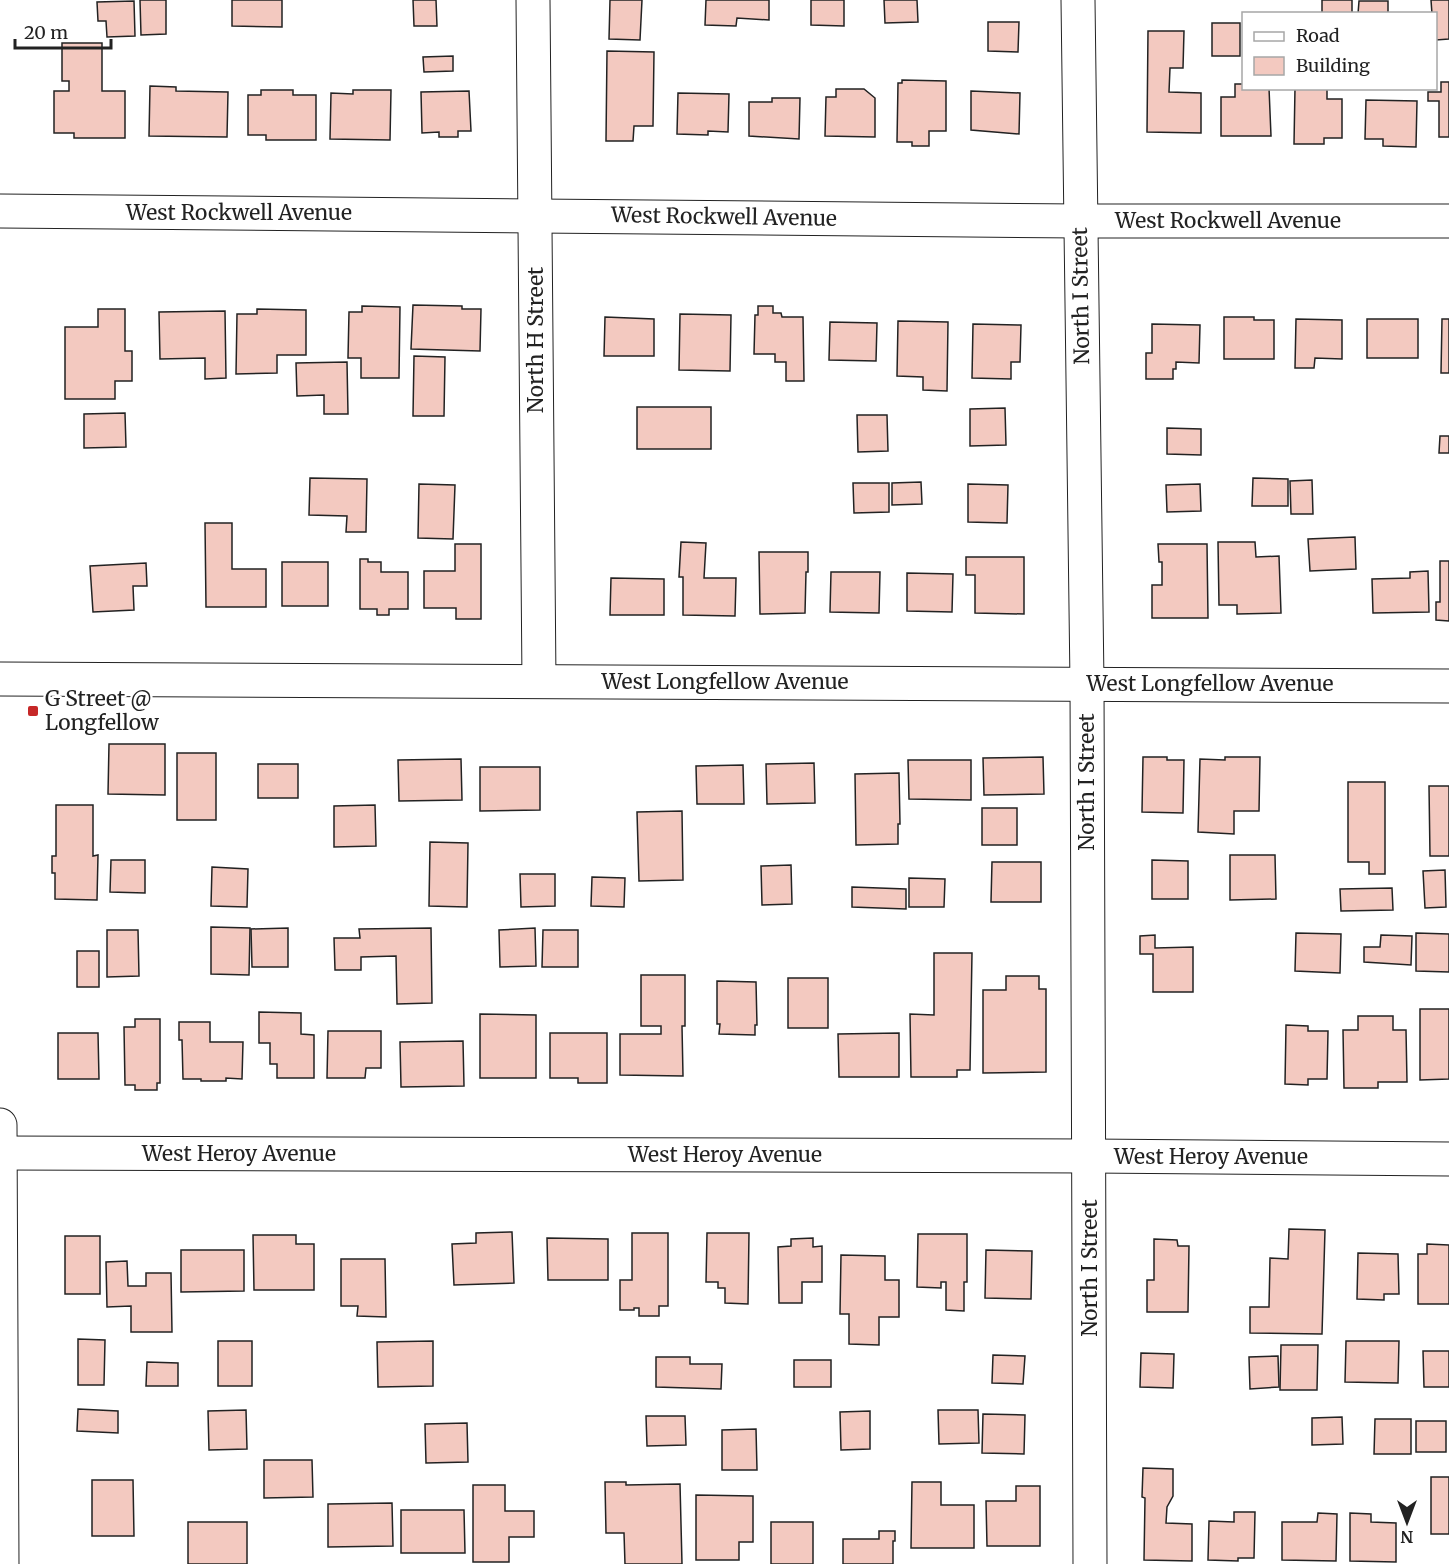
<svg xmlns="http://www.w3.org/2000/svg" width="1449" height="1564" font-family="Merriweather,serif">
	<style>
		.building { fill: #f3c9c0; stroke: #222; stroke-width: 1.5 }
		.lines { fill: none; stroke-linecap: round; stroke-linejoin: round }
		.minor-casing { stroke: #222; stroke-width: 35 }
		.minor { stroke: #fff; stroke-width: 33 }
		.poi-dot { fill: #c62828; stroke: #fff; stroke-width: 2 }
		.labels { text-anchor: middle; stroke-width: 4.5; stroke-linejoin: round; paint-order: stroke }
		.street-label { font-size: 21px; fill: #222; stroke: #fff }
		.poi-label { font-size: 21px; fill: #222; stroke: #fff; text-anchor: start }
	</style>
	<rect width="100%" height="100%" fill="#fff"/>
	<!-- building -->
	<g class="building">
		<polygon points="140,0 166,0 166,34 141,35"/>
		<polygon points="232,0 282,0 282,27 232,26"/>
		<polygon points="413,0 436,0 437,26 414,26"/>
		<polygon points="610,0 642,0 640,40 609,39"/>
		<polygon points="706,0 769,0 769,20 737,18 736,26 705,25"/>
		<polygon points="811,0 844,0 844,26 811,25"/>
		<polygon points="884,0 917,0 918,22 885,23"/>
		<rect x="1322" y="0" width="30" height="14"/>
		<polygon points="1431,0 1449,0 1449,39 1436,40 1436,14 1432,14"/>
		<polygon points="134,1 135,36 107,37 106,21 98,21 97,2"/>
		<polygon points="1359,1 1388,1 1388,14 1358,14"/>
		<polygon points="988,22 1019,22 1018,52 988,51"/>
		<rect x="1212" y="23" width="28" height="33"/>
		<polygon points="1148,31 1184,31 1183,68 1170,68 1169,92 1201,93 1201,133 1147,132"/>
		<polygon points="62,43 102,43 102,91 125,91 125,138 74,138 74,133 54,133 54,91 69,91 69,81 62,81"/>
		<polygon points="607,51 654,52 653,126 634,126 633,141 606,141"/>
		<polygon points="453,56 453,71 424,72 423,57"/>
		<polygon points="902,80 946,81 946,131 929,131 929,146 912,146 912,142 897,142 898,83 902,83"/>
		<polygon points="1441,82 1449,82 1449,137 1439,137 1439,101 1428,101 1428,92 1441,92"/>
		<polygon points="1235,84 1244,84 1244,88 1269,88 1271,136 1221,136 1221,97 1235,97"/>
		<polygon points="150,86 176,87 176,91 228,92 227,137 149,136"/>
		<polygon points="1295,88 1327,88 1327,99 1342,99 1342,138 1324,138 1324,144 1294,144"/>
		<polygon points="836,89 864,89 875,98 875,137 825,136 826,97 836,97"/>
		<polygon points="261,90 293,90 293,95 316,95 316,140 266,140 266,135 248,135 248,95 261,95"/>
		<polygon points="353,90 391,90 390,140 330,139 331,93 353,94"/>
		<polygon points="469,91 471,131 458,131 458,137 439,137 439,132 422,133 421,92"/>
		<polygon points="971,91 1020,93 1019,134 971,130"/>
		<polygon points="678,93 729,94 728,132 708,131 708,135 677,134"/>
		<polygon points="772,98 800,98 799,139 749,136 749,102 772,102"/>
		<polygon points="1366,100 1417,101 1416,147 1383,146 1383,139 1365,139"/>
		<polygon points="413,305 462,306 462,309 481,309 480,351 411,349"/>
		<polygon points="362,306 400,307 399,378 361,378 361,358 348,358 349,312 362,312"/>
		<polygon points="758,306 773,306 773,313 781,313 782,317 803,317 804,381 786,381 786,362 775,362 775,354 754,354 755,315 758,315"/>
		<polygon points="98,309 125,309 125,351 132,351 132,381 115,381 115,399 65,399 65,327 98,327"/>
		<polygon points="257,309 306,310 306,355 277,355 277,373 236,374 237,314 257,314"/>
		<polygon points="225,311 226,378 205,379 205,358 160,359 159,312"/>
		<polygon points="680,314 731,315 730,371 679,370"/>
		<polygon points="605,317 654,319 654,356 604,356"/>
		<polygon points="1224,317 1254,317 1254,320 1274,320 1274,359 1224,359"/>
		<polygon points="1296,319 1342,320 1342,359 1315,358 1314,368 1295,368"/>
		<rect x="1367" y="319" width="51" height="39"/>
		<polygon points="1442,319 1449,319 1449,373 1441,373"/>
		<polygon points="898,321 948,322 947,391 923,390 923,377 897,376"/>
		<polygon points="830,322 877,323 876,361 829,360"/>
		<polygon points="973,324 1021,325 1020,362 1011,362 1011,379 972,378"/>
		<polygon points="1152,324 1200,325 1199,363 1176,362 1176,369 1173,369 1173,379 1146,379 1146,353 1152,353"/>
		<polygon points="414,356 445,357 444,416 413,416"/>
		<polygon points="347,362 348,414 324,414 324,395 297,396 296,363"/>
		<rect x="637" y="407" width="74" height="42"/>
		<polygon points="1005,408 1006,445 970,446 970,409"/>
		<polygon points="125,413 126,447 84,448 84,414"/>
		<polygon points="857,415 887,415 888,451 858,452"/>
		<polygon points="1167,428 1201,429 1201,455 1167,454"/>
		<polygon points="1440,436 1449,436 1449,453 1439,453"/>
		<polygon points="310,478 367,479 366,532 346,532 347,516 309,515"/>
		<polygon points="1253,478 1288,479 1288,506 1252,506"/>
		<polygon points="1312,480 1313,514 1291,514 1290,481"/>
		<polygon points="921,482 922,504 892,505 892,483"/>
		<polygon points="853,483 889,483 889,512 854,513"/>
		<polygon points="419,484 455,485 453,539 418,538"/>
		<polygon points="968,484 1008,485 1007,523 968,522"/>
		<polygon points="1200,484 1201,511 1167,512 1166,485"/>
		<polygon points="205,523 232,523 232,569 266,569 266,607 206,607"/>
		<polygon points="1355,537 1356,569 1310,571 1308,539"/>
		<polygon points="681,542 706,543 704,578 736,578 735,616 683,615 683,577 679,577"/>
		<polygon points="1218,542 1255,542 1256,557 1279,556 1281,613 1237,614 1237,605 1219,605"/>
		<polygon points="455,544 481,544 481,619 456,619 456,608 424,608 424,571 455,571"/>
		<polygon points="1158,544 1207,544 1208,618 1152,618 1152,585 1162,585 1162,562 1159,562"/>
		<polygon points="759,552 808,552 808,572 806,572 805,613 760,614"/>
		<polygon points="966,557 1024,557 1024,614 975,613 975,575 966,575"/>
		<polygon points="360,559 368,559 368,562 381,562 381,572 408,572 408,609 389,609 389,615 377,615 377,609 360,609"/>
		<polygon points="1440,561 1449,561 1449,621 1436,620 1436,602 1440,602"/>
		<rect x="282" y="562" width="46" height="44"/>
		<polygon points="146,563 147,586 133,586 134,610 93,612 90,566"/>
		<polygon points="1428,571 1429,612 1373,613 1372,579 1410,578 1410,572"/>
		<polygon points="831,572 880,572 879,613 830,612"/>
		<polygon points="907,573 953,574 952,612 907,611"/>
		<polygon points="611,578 664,579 664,615 610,615"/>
		<polygon points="109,744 165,744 165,795 108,794"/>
		<rect x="177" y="753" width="39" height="67"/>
		<polygon points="1043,757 1044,794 984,795 983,758"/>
		<polygon points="1143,757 1167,757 1167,760 1184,760 1183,813 1142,812"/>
		<polygon points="1225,757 1260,757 1259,811 1234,811 1234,834 1198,832 1200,759 1225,760"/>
		<polygon points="461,759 462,800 399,801 398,760"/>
		<polygon points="908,760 971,760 971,800 909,799"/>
		<polygon points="814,763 815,803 767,804 766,764"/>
		<rect x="258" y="764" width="40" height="34"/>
		<polygon points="743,765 744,804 697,804 696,766"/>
		<polygon points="480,767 540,767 540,810 480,811"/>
		<polygon points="899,773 900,824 898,824 898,844 856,845 855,774"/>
		<polygon points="1348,782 1385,782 1385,874 1369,874 1369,862 1348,862"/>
		<polygon points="1429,786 1449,786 1449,856 1430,856"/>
		<polygon points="56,805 93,805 93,856 98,855 97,900 55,899 55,873 52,873 52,856 56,856"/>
		<polygon points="375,805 376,846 334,847 334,806"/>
		<rect x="982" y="808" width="35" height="37"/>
		<polygon points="682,811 683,880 639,881 637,812"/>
		<polygon points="430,842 468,843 467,907 429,906"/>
		<polygon points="1230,855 1275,855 1276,899 1230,900"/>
		<polygon points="111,860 145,860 145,893 110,892"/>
		<polygon points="1152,860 1188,861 1188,899 1152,899"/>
		<polygon points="992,862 1041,862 1041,902 991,902"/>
		<polygon points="791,865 792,904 762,905 761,866"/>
		<polygon points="212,867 248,869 247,907 211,906"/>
		<polygon points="1445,870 1446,907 1425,908 1423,871"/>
		<polygon points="520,874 555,874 555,906 521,907"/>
		<polygon points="592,877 625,878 624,907 591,906"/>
		<polygon points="909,878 945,879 944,907 909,907"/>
		<polygon points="852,887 906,889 906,909 852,907"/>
		<polygon points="1392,888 1393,910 1341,911 1340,889"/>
		<polygon points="211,927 250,928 249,975 211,974"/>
		<polygon points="288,928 288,967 252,967 251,929"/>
		<polygon points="431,928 432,1003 397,1004 396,956 361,957 361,970 335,970 334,938 360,938 359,929"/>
		<polygon points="535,928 536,966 500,967 499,930"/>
		<polygon points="107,930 138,930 139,976 107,977"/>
		<polygon points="543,930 578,930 578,967 542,967"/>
		<polygon points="1296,933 1341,934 1340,973 1295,971"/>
		<polygon points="1416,933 1449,934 1449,972 1416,971"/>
		<polygon points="1155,935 1155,948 1193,947 1193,992 1153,992 1153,954 1140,954 1140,936"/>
		<polygon points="1381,935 1412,936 1411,965 1364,962 1364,947 1380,947"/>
		<rect x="77" y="951" width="22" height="36"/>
		<polygon points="934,953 972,953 970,1070 957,1070 957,1077 911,1077 910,1014 934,1015"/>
		<polygon points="641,975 685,975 685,1026 682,1026 683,1076 620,1075 620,1034 661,1034 661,1026 641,1026"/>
		<polygon points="1006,976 1039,976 1039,989 1046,989 1046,1072 983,1073 983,990 1006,990"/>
		<rect x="788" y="978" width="40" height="50"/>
		<polygon points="717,981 756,982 757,1025 755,1025 755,1035 719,1034 720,1024 717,1024"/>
		<polygon points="1420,1009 1449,1009 1449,1079 1420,1080"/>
		<polygon points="259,1012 301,1013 301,1034 314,1035 314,1078 277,1078 277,1064 270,1064 270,1043 259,1043"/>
		<polygon points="480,1014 536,1015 536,1078 480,1078"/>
		<polygon points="1358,1016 1393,1016 1393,1030 1406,1030 1407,1082 1378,1082 1378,1088 1344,1088 1343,1030 1358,1030"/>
		<polygon points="135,1019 160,1019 160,1083 157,1083 157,1090 135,1090 135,1085 125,1085 124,1027 135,1027"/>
		<polygon points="179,1022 210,1022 210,1042 243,1042 242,1079 226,1078 226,1081 201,1081 201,1079 183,1079 182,1040 179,1040"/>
		<polygon points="1286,1025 1308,1026 1308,1031 1328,1031 1327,1079 1308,1079 1308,1085 1285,1084"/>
		<polygon points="328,1031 381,1031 381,1068 366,1068 365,1078 327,1078"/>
		<polygon points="58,1033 98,1033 99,1079 58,1079"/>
		<polygon points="550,1033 607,1033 607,1083 578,1083 578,1078 550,1078"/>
		<polygon points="899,1033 899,1077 839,1077 838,1034"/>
		<polygon points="463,1041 464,1086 401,1087 400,1042"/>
		<polygon points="1289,1229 1325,1230 1322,1334 1250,1333 1250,1307 1269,1307 1270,1258 1288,1259"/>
		<polygon points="512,1232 514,1283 454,1285 452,1244 476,1243 476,1233"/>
		<polygon points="632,1233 668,1233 668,1306 659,1306 659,1316 639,1316 639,1308 634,1308 634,1310 620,1310 620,1280 632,1280"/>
		<polygon points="707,1233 749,1233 748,1304 725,1303 725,1288 718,1288 718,1282 706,1282"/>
		<polygon points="918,1234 967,1234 967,1282 964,1282 964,1311 946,1310 946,1282 941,1282 941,1288 917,1287"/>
		<polygon points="253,1235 296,1235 296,1244 314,1244 314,1290 254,1290"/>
		<rect x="65" y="1236" width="35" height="58"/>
		<polygon points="547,1238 608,1239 608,1280 548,1280"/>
		<polygon points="813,1238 813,1247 822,1246 822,1282 802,1282 802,1303 779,1303 778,1247 791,1246 791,1239"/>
		<polygon points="1154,1239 1177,1240 1178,1246 1189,1246 1188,1312 1147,1312 1147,1280 1154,1280"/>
		<polygon points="1427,1244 1449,1245 1449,1304 1418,1304 1418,1254 1427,1254"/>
		<polygon points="181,1250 244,1250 244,1291 181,1292"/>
		<polygon points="986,1250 1032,1251 1031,1299 985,1298"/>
		<polygon points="1358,1253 1398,1254 1399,1294 1384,1294 1384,1300 1357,1299"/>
		<polygon points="841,1255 885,1256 885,1280 899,1280 899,1317 879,1317 879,1345 849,1344 849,1314 840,1314"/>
		<polygon points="341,1259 385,1259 386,1317 357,1316 358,1306 341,1306"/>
		<polygon points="127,1261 128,1286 146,1286 146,1273 171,1273 172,1332 131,1332 131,1306 107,1307 106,1262"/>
		<polygon points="78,1339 105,1340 104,1385 78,1385"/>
		<rect x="218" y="1341" width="34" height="45"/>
		<polygon points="433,1341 433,1386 378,1387 377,1342"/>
		<polygon points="1346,1341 1399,1341 1398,1383 1345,1382"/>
		<polygon points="1281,1345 1318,1345 1317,1390 1280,1390"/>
		<polygon points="1423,1351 1449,1351 1449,1387 1424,1387"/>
		<polygon points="1141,1353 1174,1354 1173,1388 1140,1387"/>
		<polygon points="993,1355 1025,1356 1023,1384 992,1383"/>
		<polygon points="1278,1356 1279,1387 1250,1389 1249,1357"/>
		<polygon points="656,1357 690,1357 690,1364 722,1364 721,1389 656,1387"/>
		<rect x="794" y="1360" width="37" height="27"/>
		<polygon points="147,1362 178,1363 178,1386 146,1386"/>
		<polygon points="78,1409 118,1411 118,1433 77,1431"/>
		<polygon points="246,1410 247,1449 209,1450 208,1411"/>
		<polygon points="938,1410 978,1410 979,1443 939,1444"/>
		<polygon points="870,1411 870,1449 841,1450 840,1412"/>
		<polygon points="983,1414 1025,1415 1024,1454 982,1453"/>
		<polygon points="646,1416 685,1416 686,1445 647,1446"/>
		<polygon points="1342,1417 1343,1444 1312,1445 1312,1418"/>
		<polygon points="1375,1419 1411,1419 1411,1454 1374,1454"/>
		<rect x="1416" y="1421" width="30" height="31"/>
		<polygon points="467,1423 468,1462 426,1463 425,1424"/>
		<polygon points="756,1429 757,1470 722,1470 722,1430"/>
		<polygon points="264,1460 312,1460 313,1497 264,1498"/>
		<polygon points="1143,1468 1173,1469 1173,1496 1167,1507 1166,1523 1192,1524 1192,1561 1144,1560 1145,1498 1142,1497"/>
		<rect x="1431" y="1477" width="18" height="57"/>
		<polygon points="92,1480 133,1480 134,1536 92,1536"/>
		<polygon points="605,1482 626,1482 626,1485 680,1484 682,1564 625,1564 624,1533 606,1533"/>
		<polygon points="912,1482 941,1482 941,1505 974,1505 974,1548 911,1548"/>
		<polygon points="473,1485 505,1485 505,1511 534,1511 534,1537 509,1537 509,1562 473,1562"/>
		<polygon points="1016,1486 1040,1486 1040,1546 987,1546 986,1501 1016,1501"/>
		<polygon points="696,1495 753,1496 753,1542 739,1542 739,1560 696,1560"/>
		<polygon points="392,1503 393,1546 328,1547 328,1504"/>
		<polygon points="401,1510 464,1510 465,1553 401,1553"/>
		<polygon points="1234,1512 1255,1512 1254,1558 1238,1558 1238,1561 1208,1560 1209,1521 1234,1522"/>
		<polygon points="1318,1513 1337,1514 1336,1561 1282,1560 1282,1522 1317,1522"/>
		<polygon points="1350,1513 1371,1514 1371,1522 1396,1523 1396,1562 1350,1561"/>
		<rect x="188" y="1522" width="59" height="42"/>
		<rect x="771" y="1522" width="42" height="42"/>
		<polygon points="879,1531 895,1531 895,1541 893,1541 893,1564 843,1564 843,1539 879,1539"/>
	</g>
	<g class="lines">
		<defs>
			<g id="minor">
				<polyline points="533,0 539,681"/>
				<polyline points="1078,0 1087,683 1090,1564"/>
				<polyline points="0,211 1080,221 1449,221"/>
				<polyline points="0,679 1449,686"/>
				<polyline points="0,1125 2,1564"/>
				<polyline points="0,1153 1090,1156 1449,1159"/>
			</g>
		</defs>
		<!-- minor casing -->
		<use href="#minor" class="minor-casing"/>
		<!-- minor -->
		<use href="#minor" class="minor"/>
	</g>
	<!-- markers -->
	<rect class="poi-dot" x="27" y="705" width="12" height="12" rx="3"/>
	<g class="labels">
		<!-- street labels -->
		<g class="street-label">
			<text x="239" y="220">West Rockwell Avenue</text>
			<text transform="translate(724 217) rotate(1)" y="7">West Rockwell Avenue</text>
			<text x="1228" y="228">West Rockwell Avenue</text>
			<text transform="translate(1081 296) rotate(-91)" y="7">North I Street</text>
			<text transform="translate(536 340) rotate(-90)" y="7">North H Street</text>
			<text x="725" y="689">West Longfellow Avenue</text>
			<text x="1210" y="691">West Longfellow Avenue</text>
			<text transform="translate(1087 782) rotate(-90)" y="7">North I Street</text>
			<text x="239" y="1161">West Heroy Avenue</text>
			<text x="725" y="1162">West Heroy Avenue</text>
			<text x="1211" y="1164">West Heroy Avenue</text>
			<text transform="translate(1090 1268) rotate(-90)" y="7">North I Street</text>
		</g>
		<!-- poi labels -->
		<g class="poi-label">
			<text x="45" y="706">G Street @<tspan x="45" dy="24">Longfellow</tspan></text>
		</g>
	</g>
	<!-- legend -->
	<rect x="1242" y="12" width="195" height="78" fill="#ffffff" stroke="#a7a7a7" stroke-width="1.5"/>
	<rect x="1254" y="32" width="30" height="9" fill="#ffffff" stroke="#a7a7a7" stroke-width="1.5"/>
	<text x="1296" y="42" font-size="18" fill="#222222">Road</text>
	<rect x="1254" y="57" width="30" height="18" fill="#f3c9c0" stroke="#a7a7a7" stroke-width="1.5"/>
	<text x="1296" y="72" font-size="18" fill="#222222">Building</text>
	<!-- north arrow -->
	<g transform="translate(1407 1522) rotate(180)" stroke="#ffffff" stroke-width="4.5" paint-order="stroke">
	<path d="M0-4.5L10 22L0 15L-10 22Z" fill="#222222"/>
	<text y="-9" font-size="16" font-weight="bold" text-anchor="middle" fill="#222222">N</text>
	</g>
	<!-- scale -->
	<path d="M15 39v9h96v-9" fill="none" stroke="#222222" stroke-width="3"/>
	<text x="24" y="39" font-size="18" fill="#222222" stroke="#ffffff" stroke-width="4.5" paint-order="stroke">20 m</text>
</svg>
